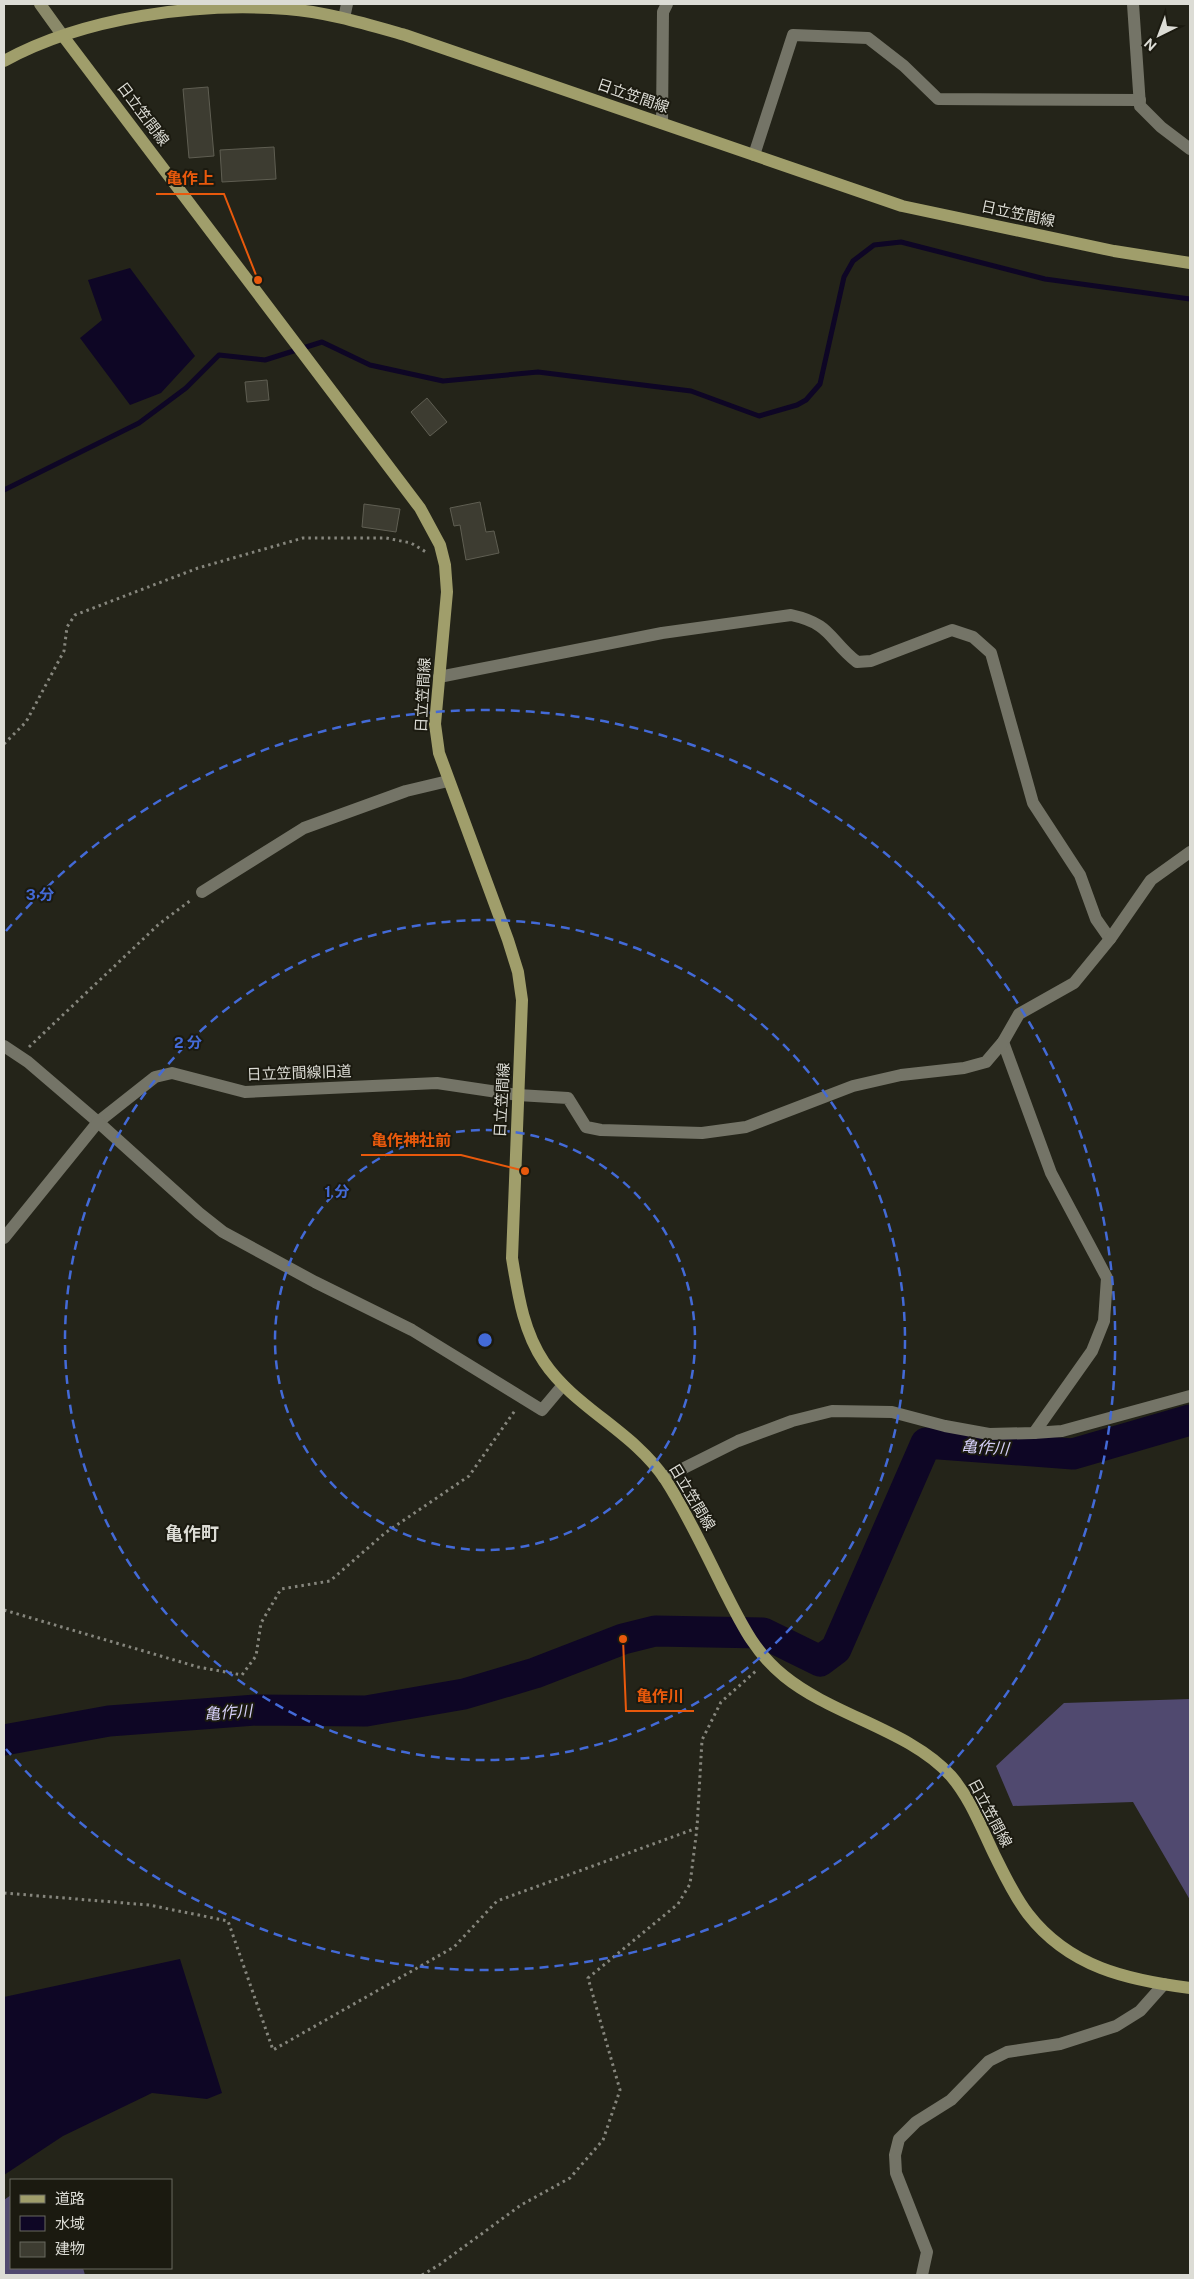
<svg xmlns="http://www.w3.org/2000/svg" width="1194" height="2279" font-family="'Public Sans','Noto Sans JP',sans-serif">
	<style>
		.forest { fill: #50496f }
		.water { fill: #0e0625 }
		.lines { fill: none; stroke-linecap: round; stroke-linejoin: round }
		.stream { stroke: #0e0625; stroke-width: 5 }
		.river { stroke: #0e0625; stroke-width: 31 }
		.building { fill: #3d3c31; stroke: #5f5e52 }
		.path { stroke: #86867d; stroke-width: 3; stroke-dasharray: 2.5 4; stroke-linecap: butt }
		.street { stroke: #747467; stroke-width: 12 }
		.secondary { stroke: #8a8969; stroke-width: 12 }
		.primary { stroke: #a09e6b; stroke-width: 12 }
		.ring { fill: none; stroke: #436ad7; stroke-width: 2.5; stroke-dasharray: 9 6 }
		.labels { text-anchor: middle; stroke-width: 4; stroke-linejoin: round; paint-order: stroke }
		.street-label { font-size: 15px; fill: #dcdcd5; stroke: #1b1a10 }
		.water-label { font-size: 16px; font-style: italic; fill: #d5cff8; stroke: #1b1a10 }
		.quarter-label { font-size: 18px; font-weight: bold; fill: #dcdcd5; stroke: #1b1a10 }
		.centre { fill: #436ad7; stroke: #1b1a10; stroke-width: 2.5 }
		.ring-label { font-size: 15px; text-anchor: middle; font-weight: bold; fill: #436ad7; stroke: #1b1a10; stroke-width: 4; stroke-linejoin: round; paint-order: stroke }
		.leader { fill: none; stroke: #e8590c; stroke-width: 2 }
		.callout-dot { fill: #e8590c; stroke: #1b1a10; stroke-width: 2 }
		.callout-label { font-size: 16px; text-anchor: middle; font-weight: bold; fill: #e8590c; stroke: #1b1a10; stroke-width: 4; stroke-linejoin: round; paint-order: stroke }
	</style>
	<rect width="100%" height="100%" fill="#242419"/>
	<!-- forest -->
	<g class="forest">
		<polygon points="1190,1699 1190,1900 1133,1802 1013,1806 996,1766 1064,1703"/>
		<polygon points="11,2195 11,2268 83,2268 85,2275 4,2275 4,2200"/>
	</g>
	<!-- water -->
	<g class="water">
		<polygon points="130,268 195,356 161,393 130,405 80,338 102,320 88,280"/>
		<polygon points="180,1959 222,2093 207,2099 152,2093 63,2136 4,2175 4,1997"/>
	</g>
	<g class="lines">
		<!-- stream -->
		<polyline class="stream" points="4,490 139,423 186,388 219,355 265,360 322,342 370,365 443,381 538,372 691,391 759,416 797,405 806,400 820,384 844,277 853,261 874,245 901,242 1045,279 1190,299"/>
		<!-- river -->
		<polyline class="river" points="4,1740 109,1721 256,1710 366,1711 464,1694 535,1673 623,1639 655,1631 763,1633 820,1661 836,1649 926,1443 1073,1454 1190,1420"/>
	</g>
	<!-- building -->
	<g class="building">
		<polygon points="208,87 214,156 189,158 183,89"/>
		<polygon points="274,147 276,179 222,182 220,150"/>
		<polygon points="267,380 269,400 247,402 245,382"/>
		<polygon points="427,398 447,422 430,436 411,412"/>
		<polygon points="480,502 486,532 494,531 499,553 466,560 460,525 454,526 450,508"/>
		<polygon points="364,504 400,509 396,532 362,527"/>
	</g>
	<g class="lines">
		<!-- path -->
		<g class="path">
			<polyline points="4,744 26,722 64,651 67,627 75,615 198,568 303,538 386,538 411,543 426,552"/>
			<polyline points="29,1047 159,924 191,900"/>
			<polyline points="4,1610 198,1667 242,1675 256,1656 261,1623 281,1589 330,1581 385,1533 469,1476 516,1409"/>
			<polyline points="4,1893 149,1905 228,1921 273,2050 454,1947 497,1901 697,1828"/>
			<polyline points="422,2275 439,2265 521,2205 570,2178 603,2140 620,2090 588,1978 678,1904 690,1884 697,1828 702,1740 721,1702 757,1670"/>
		</g>
		<!-- street -->
		<g class="street">
			<polyline points="1133,4 1140,106 1161,127 1190,149"/>
			<polyline points="344,18 347,4"/>
			<polyline points="662,123 663,12 667,4"/>
			<polyline points="754,155 793,35 868,38 904,66 938,99 1140,100"/>
			<path d="M439,677L662,633L791,615C832,624 828,639 857,662L871,661L952,630L973,637L991,653L1033,803L1080,875L1096,919L1110,939"/>
			<polyline points="202,892 304,828 406,791 448,781"/>
			<polyline points="1003,1042 1051,1173 1107,1278 1104,1321 1092,1351 1034,1433"/>
			<polyline points="4,1046 28,1062 98,1122 155,1077 172,1073 245,1092 437,1083 518,1095 568,1098 586,1127 601,1130 702,1133 746,1127 853,1086 901,1075 964,1068 986,1062 1003,1042 1019,1014 1074,983 1110,939 1151,880 1190,852"/>
			<polyline points="4,1238 98,1122 199,1213 223,1232 315,1282 412,1330 542,1410 563,1385"/>
			<polyline points="664,1478 738,1441 792,1421 832,1411 892,1412 945,1426 989,1434 1034,1433 1062,1431 1190,1396"/>
			<polyline points="922,2275 927,2252 896,2173 895,2155 899,2139 916,2122 951,2100 989,2061 1007,2052 1060,2044 1116,2026 1140,2011 1164,1984"/>
		</g>
		<!-- secondary -->
		<polyline class="secondary" points="40,4 63,36"/>
		<!-- primary -->
		<g class="primary">
			<path d="M63,36L420,508L440,545L445,565L447,592L435,724L439,753L508,940L518,972L522,1000L512,1258C518,1294 523,1331 544,1362C575,1408 633,1431 665,1479C687,1513 704,1550 722,1586C740,1621 753,1651 784,1676C833,1716 910,1730 951,1776C970,1798 981,1827 994,1854C1004,1874 1014,1896 1028,1914C1069,1967 1127,1980 1190,1988"/>
			<path d="M4,61C84,17 197,2 287,9C327,12 366,24 405,35L902,206L1114,251L1190,263"/>
		</g>
	</g>
	<!-- distance rings -->
	<g class="ring">
		<circle cx="485" cy="1340" r="210"/>
		<circle cx="485" cy="1340" r="420"/>
		<path d="M6 931A630 630 0 1 1 6 1749"/>
	</g>
	<g class="labels">
		<!-- street labels -->
		<g class="street-label">
			<text transform="translate(633 96) rotate(19)" y="5">日立笠間線</text>
			<text transform="translate(143 114) rotate(53)" y="5">日立笠間線</text>
			<text transform="translate(1018 214) rotate(12)" y="5">日立笠間線</text>
			<text transform="translate(423 695) rotate(-87)" y="5">日立笠間線</text>
			<text transform="translate(299 1073) rotate(-2)" y="5">日立笠間線旧道</text>
			<text transform="translate(502 1100) rotate(-87)" y="5">日立笠間線</text>
			<text transform="translate(692 1497) rotate(59)" y="5">日立笠間線</text>
			<text transform="translate(990 1813) rotate(62)" y="5">日立笠間線</text>
		</g>
		<!-- water labels -->
		<g class="water-label">
			<text transform="translate(985 1447) rotate(4)" y="6">亀作川</text>
			<text transform="translate(228 1712) rotate(-4)" y="6">亀作川</text>
		</g>
		<!-- quarter labels -->
		<g class="quarter-label">
			<text x="192" y="1540">亀作町</text>
		</g>
	</g>
	<circle cx="485" cy="1340" r="8" class="centre"/>
	<g class="ring-label">
		<text x="40" y="900">3 分</text>
		<text x="188" y="1048">2 分</text>
		<text x="337" y="1197">1 分</text>
	</g>
	<!-- callouts -->
	<path class="leader" d="M258 280L224 194H156M525 1171L461 1155H361M623 1639L626 1711H694"/>
	<g class="callout-dot">
		<circle cx="258" cy="280" r="5"/>
		<circle cx="525" cy="1171" r="5"/>
		<circle cx="623" cy="1639" r="5"/>
	</g>
	<g class="callout-label">
		<text x="190" y="184">亀作上</text>
		<text x="411" y="1146">亀作神社前</text>
		<text x="660" y="1702">亀作川</text>
	</g>
	<!-- border -->
	<rect width="1194" height="2279" fill="none" stroke="#dcdcd5" stroke-width="10"/>
	<!-- legend -->
	<rect x="10" y="2179" width="162" height="90" fill="#1b1a10" stroke="#68685f"/>
	<rect x="20" y="2195" width="25" height="8" fill="#a09e6b" stroke="#68685f"/>
	<text x="55" y="2204" font-size="15" fill="#dcdcd5">道路</text>
	<rect x="20" y="2216" width="25" height="15" fill="#0e0625" stroke="#68685f"/>
	<text x="55" y="2229" font-size="15" fill="#dcdcd5">水域</text>
	<rect x="20" y="2242" width="25" height="15" fill="#3d3c31" stroke="#68685f"/>
	<text x="55" y="2254" font-size="15" fill="#dcdcd5">建物</text>
	<!-- north arrow -->
	<g transform="translate(1159 35) rotate(222)" stroke="#1b1a10" stroke-width="4" paint-order="stroke">
	<path d="M0-4L9 19L0 12L-9 19Z" fill="#dcdcd5"/>
	<text y="-8" font-size="14" font-weight="bold" text-anchor="middle" fill="#dcdcd5">N</text>
	</g>
</svg>
